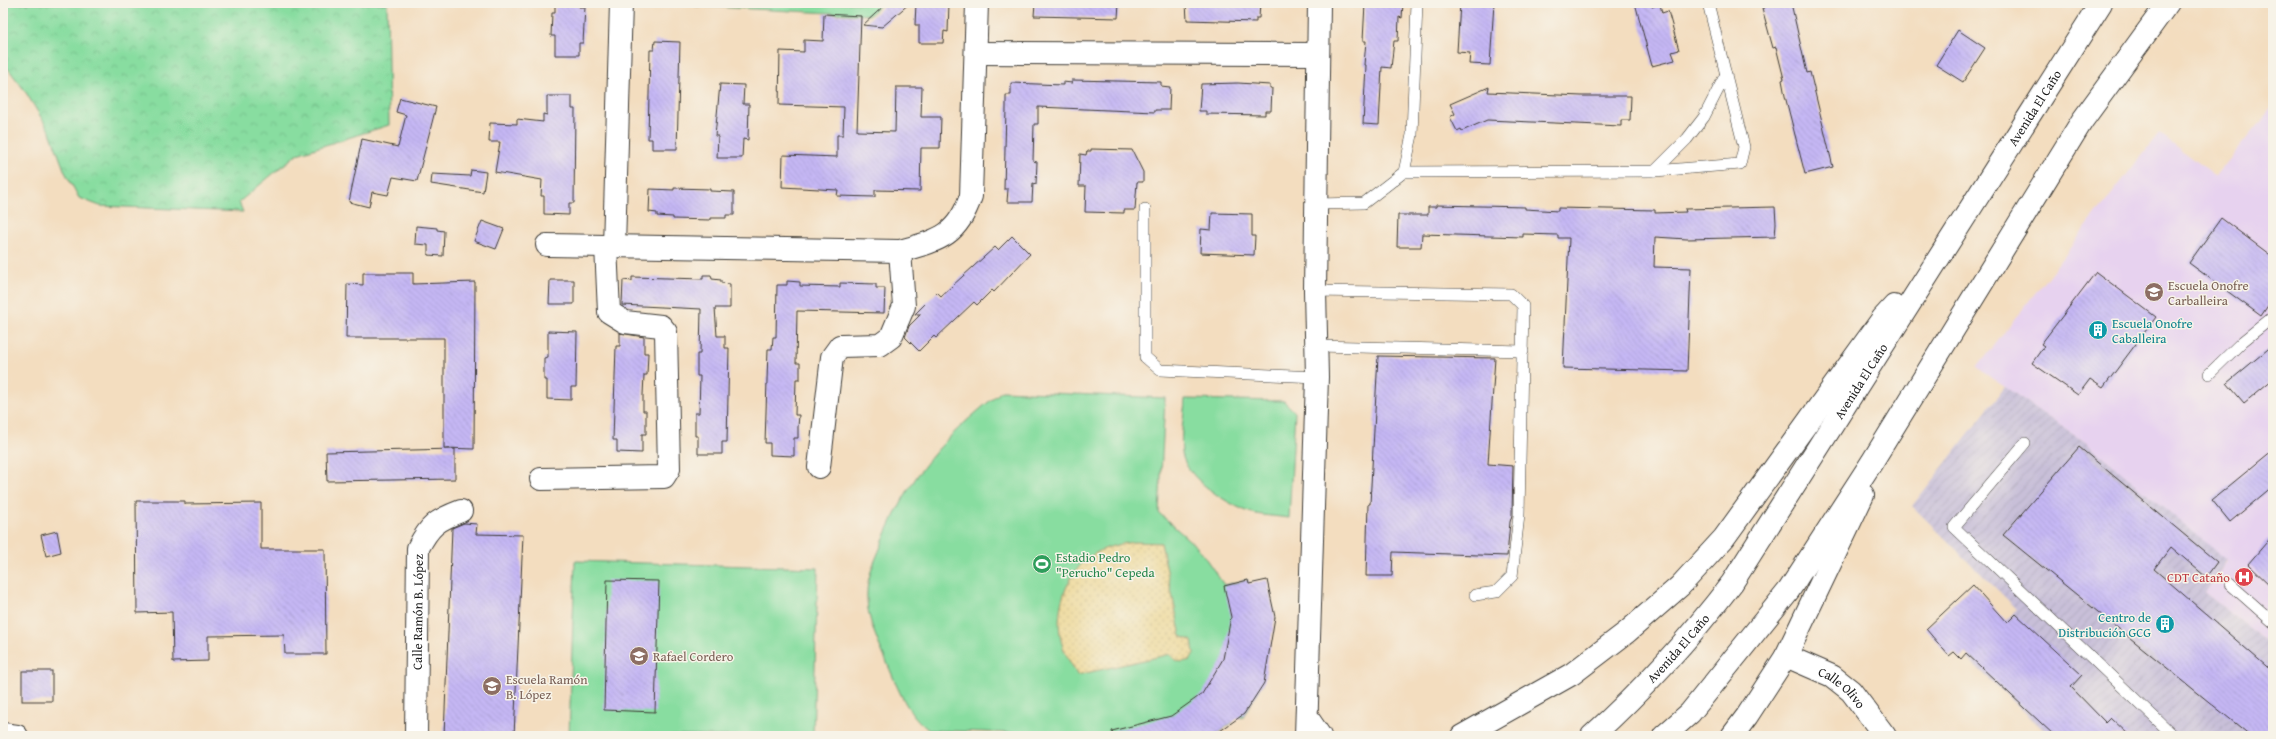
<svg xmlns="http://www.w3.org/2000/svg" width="2276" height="739" font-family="'Gentium Book Plus',serif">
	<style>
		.built { fill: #e7d2ef }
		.industrial { fill: url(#industrial-furrows) }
		.grass { fill: #88dda0; stroke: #527c5e }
		.sand { fill: url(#sand-dots); stroke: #857b5d }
		.park { fill: url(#park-crowns); stroke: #527c5e }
		.building { fill: url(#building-back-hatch) }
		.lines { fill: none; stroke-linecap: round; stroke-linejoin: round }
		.service-casing { stroke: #3c3934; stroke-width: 12 }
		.minor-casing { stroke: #3c3934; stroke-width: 24 }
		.tertiary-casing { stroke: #3c3934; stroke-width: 24 }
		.primary-casing { stroke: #3c3934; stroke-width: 24 }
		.motorway-casing { stroke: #3c3934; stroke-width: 24 }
		.service { stroke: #fff; stroke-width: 11 }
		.minor { stroke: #fff; stroke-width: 22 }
		.tertiary { stroke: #fff; stroke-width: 22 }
		.primary { stroke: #fff; stroke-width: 22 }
		.motorway { stroke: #fff; stroke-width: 22 }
		.labels { text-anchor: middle; stroke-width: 3; stroke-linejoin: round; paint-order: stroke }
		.street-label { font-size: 13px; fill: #1c1c1c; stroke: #f7f3e8 }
		.education-label { font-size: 13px; fill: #785e54; stroke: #f7f3e8; text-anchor: start }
		.culture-label { font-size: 13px; fill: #0d838f; stroke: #f7f3e8; text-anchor: start }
		.leisure-label { font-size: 13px; fill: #27864d; stroke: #f7f3e8; text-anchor: start }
		.health-label { font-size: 13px; fill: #be3a42; stroke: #f7f3e8; text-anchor: end }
	</style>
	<defs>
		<pattern id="industrial-furrows" width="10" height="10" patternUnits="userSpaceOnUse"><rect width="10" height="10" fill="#c8bfd8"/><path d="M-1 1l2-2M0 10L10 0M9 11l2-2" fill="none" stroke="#aba4b9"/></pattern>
		<pattern id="sand-dots" width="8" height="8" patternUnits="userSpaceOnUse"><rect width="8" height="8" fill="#eeda9e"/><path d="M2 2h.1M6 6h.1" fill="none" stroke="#ccba88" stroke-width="1.8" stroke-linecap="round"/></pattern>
		<pattern id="park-crowns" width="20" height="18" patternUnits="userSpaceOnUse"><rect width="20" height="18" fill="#88dda0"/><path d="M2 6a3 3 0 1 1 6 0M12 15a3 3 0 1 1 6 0" fill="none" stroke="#75bd89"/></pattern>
		<pattern id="building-back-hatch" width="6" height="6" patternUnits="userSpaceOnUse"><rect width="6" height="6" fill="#c5b7f4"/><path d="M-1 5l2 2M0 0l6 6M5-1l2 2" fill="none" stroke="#a99dd1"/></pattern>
	</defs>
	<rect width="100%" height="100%" fill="#f7f3e8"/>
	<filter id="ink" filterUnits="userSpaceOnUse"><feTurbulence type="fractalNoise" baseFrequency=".025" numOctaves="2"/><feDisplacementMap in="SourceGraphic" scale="8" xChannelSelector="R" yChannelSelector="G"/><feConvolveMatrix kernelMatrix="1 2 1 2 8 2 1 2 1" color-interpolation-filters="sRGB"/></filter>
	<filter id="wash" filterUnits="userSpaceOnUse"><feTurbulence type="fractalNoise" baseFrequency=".012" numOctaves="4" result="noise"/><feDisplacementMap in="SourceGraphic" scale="16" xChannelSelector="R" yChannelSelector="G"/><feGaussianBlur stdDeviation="0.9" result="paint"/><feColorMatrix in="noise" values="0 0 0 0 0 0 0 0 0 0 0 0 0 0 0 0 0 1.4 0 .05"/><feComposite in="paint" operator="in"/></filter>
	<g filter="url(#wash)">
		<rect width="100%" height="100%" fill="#f3ddbf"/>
		<!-- built -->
		<polygon class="built" points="2273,106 2273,647 2205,593 2227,561 2085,442 1977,368 2159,133 2216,176"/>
		<!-- industrial -->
		<polygon class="industrial" points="2005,387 2085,442 2227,560 2205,593 2273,647 2273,736 2050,736 1968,659 2017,609 1912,506"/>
		<!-- grass -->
		<g class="grass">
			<polygon points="696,3 883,3 870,15 695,6"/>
			<path d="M1002,391L1165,398L1159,513L1199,549L1224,585L1248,580L1263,684L1242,718L1237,715L1232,723L1213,736H1095L929,730C907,714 898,689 888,665C878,642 866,618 867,593C867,577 875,561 881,546C910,473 941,440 1002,391Z"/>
			<path d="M1185,399L1284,401L1295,412L1289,518C1276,516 1261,516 1249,512C1228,504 1186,479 1182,453C1180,436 1184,416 1185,399Z"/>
			<polygon points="575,561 818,568 813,736 569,736"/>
		</g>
		<!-- sand -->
		<path class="sand" d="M1134,542L1161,543L1181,636L1192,641L1194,653L1190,660L1182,662L1175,660L1171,654L1077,675C1073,666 1066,657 1063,647C1052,615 1065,570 1096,553C1108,546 1121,544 1134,542Z"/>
		<!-- park -->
		<polygon class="park" points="3,3 387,3 389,125 297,154 239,202 243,212 100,206 79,198 65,172 50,132 25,91 3,62"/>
		<g id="blocks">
			<!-- building -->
			<g class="building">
				<polygon points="555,3 579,3 579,7 585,7 583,43 579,43 579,55 555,55 555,36 551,36 552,13 555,13"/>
				<polygon points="887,3 910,3 882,27 863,25"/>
				<polygon points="916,3 949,3 948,32 944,31 943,43 919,43 919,25 915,25"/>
				<polygon points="1035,3 1119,3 1118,18 1034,16"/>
				<polygon points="1186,3 1260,3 1259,18 1256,18 1256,22 1187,20"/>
				<polygon points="1365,3 1403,3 1402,18 1399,17 1398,41 1394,41 1391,68 1382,67 1379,125 1363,124 1366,65 1364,65 1366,41 1363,41"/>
				<polygon points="1460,3 1494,3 1490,65 1469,64 1470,53 1457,52"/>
				<polygon points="1635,3 1651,3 1652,7 1660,4 1662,13 1668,11 1679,50 1672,52 1675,60 1652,66"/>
				<polygon points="1764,3 1791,3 1807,73 1810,72 1833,167 1805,174 1785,96 1782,80 1784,79 1776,47 1773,48 1762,8 1765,8"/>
				<polygon points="824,14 861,16 857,131 895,132 896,87 922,87 921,117 941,117 940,148 921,148 920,191 875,190 875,197 837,196 838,190 782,187 783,155 837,157 837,135 843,135 844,107 779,105 780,51 804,52 804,40 823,41"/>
				<polygon points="1958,30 1985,48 1963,82 1936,65"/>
				<polygon points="655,41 680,42 677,149 652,149 652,139 648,139 650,50 654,50"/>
				<polygon points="1072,80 1161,82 1161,86 1170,87 1169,110 1155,110 1155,112 1038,107 1038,124 1034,124 1033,161 1037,162 1036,184 1033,183 1032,202 1007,202 1008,189 1004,189 1006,109 1006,95 1011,95 1011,83 1063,85 1063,82 1072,83"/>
				<polygon points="1238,83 1270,85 1270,88 1272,88 1271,111 1265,111 1265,115 1206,114 1206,111 1199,111 1201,84"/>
				<polygon points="720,84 744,85 743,104 749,104 748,140 743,139 742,158 717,158 718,136 715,136"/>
				<polygon points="1489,87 1488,92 1582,96 1631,96 1630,120 1621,120 1621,126 1487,120 1462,131 1461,129 1457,131 1450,117 1455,114 1450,104"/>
				<polygon points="547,96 572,96 572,109 575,109 574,203 569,203 569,215 544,214 544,196 541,196 542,180 495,172 500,142 489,142 490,123 517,124 517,119 543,122 543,114 547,115"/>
				<polygon points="400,98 436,107 417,181 393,177 388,195 372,192 369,207 349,202 362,139 398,147 406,115 396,112"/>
				<polygon points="1091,149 1132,150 1143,172 1143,182 1137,182 1135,210 1124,210 1124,213 1085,212 1086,186 1079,186 1080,154 1086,155 1087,151 1091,151"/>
				<polygon points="471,170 486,172 483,192 431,184 432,174 470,176"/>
				<polygon points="674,188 710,189 710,191 734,192 734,215 726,215 726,218 710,218 710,220 673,219 673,217 657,216 657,213 649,212 650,189 674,190"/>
				<polygon points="1436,205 1525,207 1525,209 1558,211 1558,208 1655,210 1655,213 1686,212 1685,209 1775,207 1776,223 1775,237 1687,239 1655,237 1654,267 1691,268 1687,371 1563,368 1569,238 1558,238 1558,235 1523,234 1523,237 1422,234 1421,247 1397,247 1398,215 1428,215 1428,207 1436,207"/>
				<polygon points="1212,213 1252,214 1252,236 1255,236 1254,255 1200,253 1201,229 1211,230"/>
				<polygon points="2221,218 2273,257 2273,298 2261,316 2189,263"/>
				<polygon points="482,221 504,229 496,249 474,241"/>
				<polygon points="416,226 437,228 437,230 444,231 443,256 428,255 428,245 415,244"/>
				<polygon points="1012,236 1030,254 994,292 992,290 977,305 974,302 936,338 934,336 919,351 905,337 909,326 921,314 915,314 937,292 941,296 995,247 998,250"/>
				<polygon points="2096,272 2156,317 2103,388 2090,379 2078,395 2032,363 2044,346 2041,344"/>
				<polygon points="363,273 413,273 413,284 475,282 474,449 444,448 444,338 346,338 347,284 363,285"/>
				<polygon points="703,275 711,275 712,279 721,280 721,283 730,284 730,308 715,308 717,336 725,336 725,348 729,348 727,442 722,442 722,454 698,454 698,436 695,436 695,413 699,413 700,376 697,376 697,354 700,354 701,309 622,305 623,280 632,281 632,277 703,279"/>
				<polygon points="550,280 574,280 574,304 549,304"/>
				<polygon points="787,281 800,282 800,286 840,287 840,283 876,284 876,288 885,288 884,313 797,311 796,363 800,363 800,379 796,379 795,415 799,415 798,427 798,438 794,438 794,456 770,455 770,443 765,443 768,349 772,349 773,337 776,337 777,285 787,285"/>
				<polygon points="548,331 577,332 576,387 571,387 571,400 547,399 547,380 544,380 544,358 548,357"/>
				<polygon points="620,333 644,337 644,353 648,353 647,375 644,375 643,395 643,411 646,411 646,434 642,434 642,453 617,452 617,440 613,440 616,346 620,346"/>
				<polygon points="2273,345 2273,379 2244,403 2227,383"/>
				<polygon points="1378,356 1495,358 1488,464 1513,466 1512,515 1510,522 1507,556 1393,552 1392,576 1366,576 1368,504 1370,504"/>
				<polygon points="2079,447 2217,562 2206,577 2171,547 2154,569 2273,672 2273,736 2251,736 2003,535"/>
				<polygon points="455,449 455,479 327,481 326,452"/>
				<polygon points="2273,450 2273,486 2230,522 2212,500"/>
				<polygon points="136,501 185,501 185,504 261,503 261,549 325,549 326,654 285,654 284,635 208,636 208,661 173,662 172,612 137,613"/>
				<polygon points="464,523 477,524 476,534 523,535 514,736 444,736 452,528"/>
				<polygon points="57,531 61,552 46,556 41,535"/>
				<polygon points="2273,535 2273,588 2248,564"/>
				<polygon points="607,580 659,581 655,712 604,710"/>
				<polygon points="1248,580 1249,584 1267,580 1275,617 1264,683 1244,714 1213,736 1113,736 1112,731 1171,716 1202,694 1223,659 1231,617 1224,586"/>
				<polygon points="1973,585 2007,623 2016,614 2082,675 2071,687 2105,722 2110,717 2130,736 2055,736 1966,653 1961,659 1954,652 1949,656 1926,629"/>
				<rect x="22" y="671" width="30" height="30"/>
			</g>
		</g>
	</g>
	<g filter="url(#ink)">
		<use href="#blocks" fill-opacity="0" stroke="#3c3934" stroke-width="1"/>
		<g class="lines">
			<defs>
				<g id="service">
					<polyline points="1655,171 1687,139 1704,117 1726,74"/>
					<polyline points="1404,172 1655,171 1740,164 1744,147 1708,3"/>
					<polyline points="1316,204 1364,203 1404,172 1412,135 1417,3"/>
					<polyline points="1145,209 1145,357 1160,370 1317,377"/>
					<polyline points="1315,291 1511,294 1523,306 1519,515 1512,576 1496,592 1475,595"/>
					<polyline points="1317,346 1523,351"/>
					<polyline points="2209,374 2243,341 2273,317"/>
					<polyline points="2025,443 1954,527 2174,736"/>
					<polyline points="2230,584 2273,622"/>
				</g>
				<g id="minor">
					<polyline points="976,53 1318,54"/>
					<path d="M547,245L900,251C939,240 957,237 971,196L977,3"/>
					<polyline points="614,246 621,3"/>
					<polyline points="819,467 832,357 840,346 880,345 891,337 904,306 900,251"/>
					<polyline points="541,479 664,477 669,469 666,332 661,326 625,322 609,312 606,246"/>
					<path id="s1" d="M1786,656L1832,676L1851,691L1885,736"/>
					<path id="s2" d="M416,736L418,548C430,525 437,520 461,511"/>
				</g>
				<polyline id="tertiary" points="3,734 17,736"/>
				<g id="primary">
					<polyline points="1306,736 1317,377 1315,291 1319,3"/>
					<polyline points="1732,736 1747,716 1786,656"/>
				</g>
				<g id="motorway">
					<polyline points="1786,656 1863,495"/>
					<polyline points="1307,717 1320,736"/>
					<polyline points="1462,736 1572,674 1627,632 1680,586 1724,538 1883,318 1894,306"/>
					<path id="s3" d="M1592,736C1644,689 1689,639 1732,583L2101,3"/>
					<polyline points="1664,736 1690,713 1789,590 1872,462 2082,121 2168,3"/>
				</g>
			</defs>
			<!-- service casing -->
			<use href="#service" class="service-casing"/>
			<!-- minor casing -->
			<use href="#minor" class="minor-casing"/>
			<!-- tertiary casing -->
			<use href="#tertiary" class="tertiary-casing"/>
			<!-- primary casing -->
			<use href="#primary" class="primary-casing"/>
			<!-- motorway casing -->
			<use href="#motorway" class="motorway-casing"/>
			<!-- service -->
			<use href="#service" class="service"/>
			<!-- minor -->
			<use href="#minor" class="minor"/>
			<!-- tertiary -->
			<use href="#tertiary" class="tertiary"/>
			<!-- primary -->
			<use href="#primary" class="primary"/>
			<!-- motorway -->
			<use href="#motorway" class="motorway"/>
		</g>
	</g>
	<!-- icons -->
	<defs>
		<symbol id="school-disc" viewBox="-11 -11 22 22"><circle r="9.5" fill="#8d6e63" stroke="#f7f3e8"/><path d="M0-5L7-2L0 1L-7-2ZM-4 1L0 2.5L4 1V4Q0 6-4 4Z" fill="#fff"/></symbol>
		<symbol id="building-disc" viewBox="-11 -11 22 22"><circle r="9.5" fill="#0f9aa8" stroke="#f7f3e8"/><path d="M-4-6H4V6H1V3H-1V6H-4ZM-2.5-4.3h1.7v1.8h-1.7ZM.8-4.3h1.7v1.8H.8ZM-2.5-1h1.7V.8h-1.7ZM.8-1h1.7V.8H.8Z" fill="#fff"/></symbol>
		<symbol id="stadium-disc" viewBox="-11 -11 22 22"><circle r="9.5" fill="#2e9e5b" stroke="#f7f3e8"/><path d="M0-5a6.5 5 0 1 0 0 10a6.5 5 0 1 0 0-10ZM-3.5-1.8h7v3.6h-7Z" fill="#fff"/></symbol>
		<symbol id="hospital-disc" viewBox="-11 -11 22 22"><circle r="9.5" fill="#e0444e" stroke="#f7f3e8"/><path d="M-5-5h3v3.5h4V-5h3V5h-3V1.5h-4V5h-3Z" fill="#fff"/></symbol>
	</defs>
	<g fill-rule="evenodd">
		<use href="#school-disc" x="2143" y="281" width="22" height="22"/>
		<use href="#building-disc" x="2087" y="319" width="22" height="22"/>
		<use href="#stadium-disc" x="1031" y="553" width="22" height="22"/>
		<use href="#hospital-disc" x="2233" y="566" width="22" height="22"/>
		<use href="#building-disc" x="2154" y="613" width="22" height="22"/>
		<use href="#school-disc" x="628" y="645" width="22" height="22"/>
		<use href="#school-disc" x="481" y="675" width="22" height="22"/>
	</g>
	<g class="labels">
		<!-- street labels -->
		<g class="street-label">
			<text dy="5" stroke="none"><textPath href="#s3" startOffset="771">Avenida El Caño</textPath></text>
			<text dy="5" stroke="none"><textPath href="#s3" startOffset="447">Avenida El Caño</textPath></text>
			<text dy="5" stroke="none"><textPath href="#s2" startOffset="124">Calle Ramón B. López</textPath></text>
			<text dy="5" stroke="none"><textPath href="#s3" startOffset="123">Avenida El Caño</textPath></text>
			<text dy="5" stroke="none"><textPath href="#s1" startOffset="65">Calle Olivo</textPath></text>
		</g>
		<!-- education labels -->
		<g class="education-label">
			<text x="2168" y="290">Escuela Onofre<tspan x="2168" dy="15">Carballeira</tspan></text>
			<text x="653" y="661">Rafael Cordero</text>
			<text x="506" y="684">Escuela Ramón<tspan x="506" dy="15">B. López</tspan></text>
		</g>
		<!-- culture labels -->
		<g class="culture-label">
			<text x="2112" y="328">Escuela Onofre<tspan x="2112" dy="15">Caballeira</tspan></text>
			<text x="2151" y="622" text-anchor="end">Centro de<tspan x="2151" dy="15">Distribución GCG</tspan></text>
		</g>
		<!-- leisure labels -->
		<g class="leisure-label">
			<text x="1056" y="562">Estadio Pedro<tspan x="1056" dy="15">"Perucho" Cepeda</tspan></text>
		</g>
		<!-- health labels -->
		<g class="health-label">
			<text x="2230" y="582">CDT Cataño</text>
		</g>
	</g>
	<!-- margin -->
	<rect width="2276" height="739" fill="none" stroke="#f7f3e8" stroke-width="16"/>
</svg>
